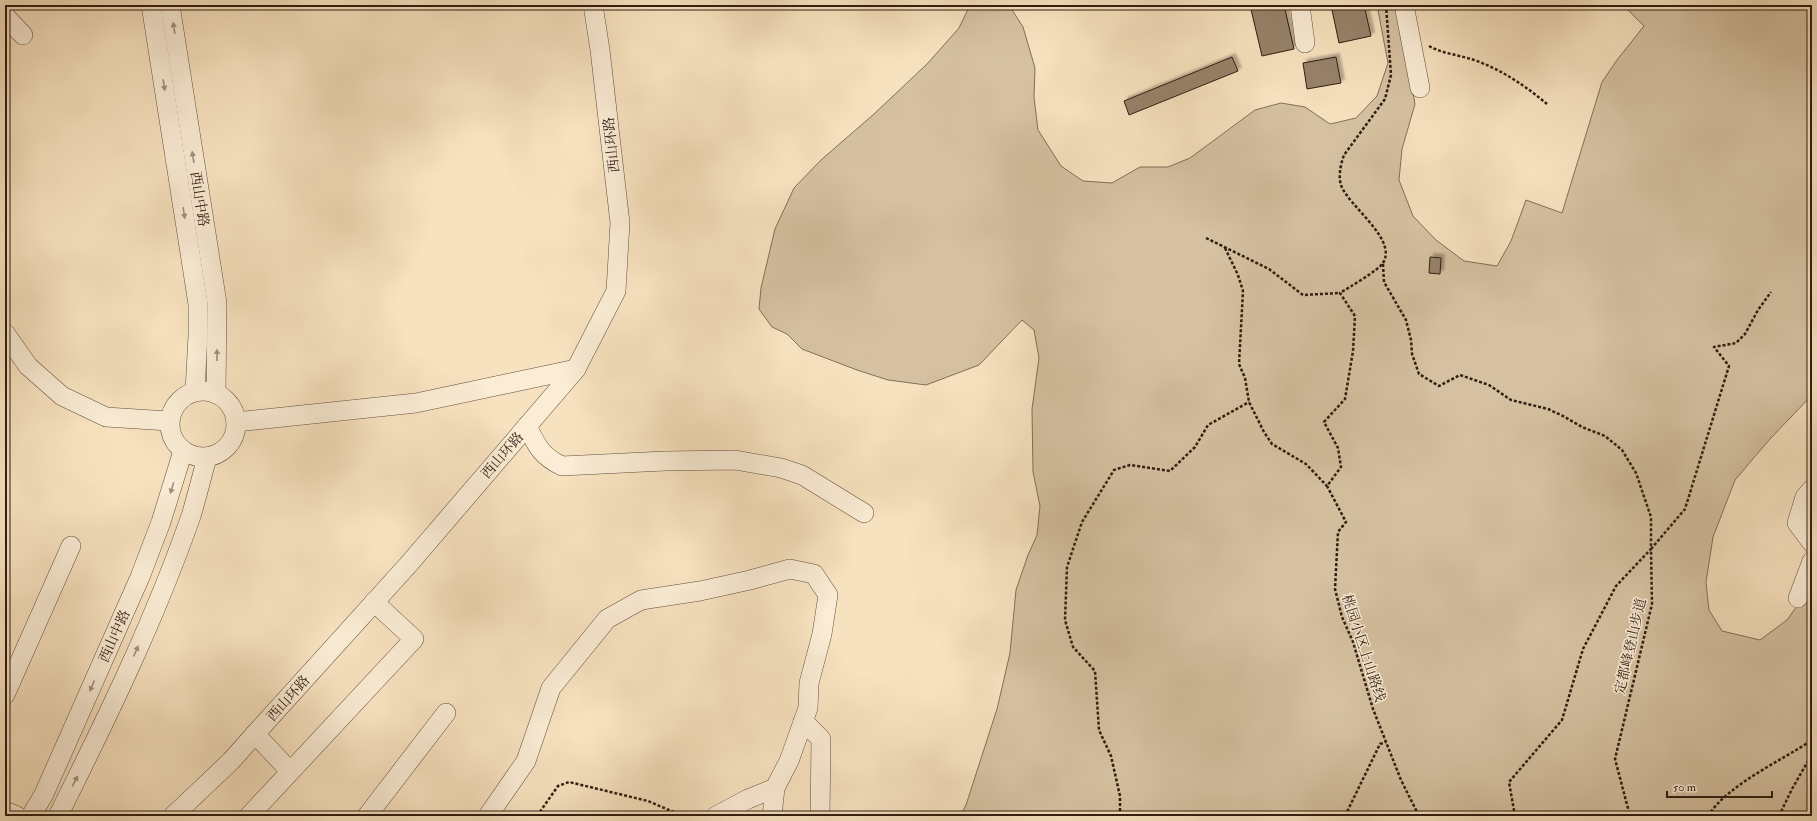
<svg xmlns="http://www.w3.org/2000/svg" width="1817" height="821" font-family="'IM FELL Double Pica','Noto Serif SC',serif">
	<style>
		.green { fill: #d5c1a1; stroke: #826f59 }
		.building { fill: #97836b; stroke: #301d11; filter: url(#shadow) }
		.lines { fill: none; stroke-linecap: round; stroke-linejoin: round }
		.minor-casing { stroke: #624e3c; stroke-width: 20 }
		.path { stroke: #301d11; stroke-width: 2.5; stroke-dasharray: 3 2; stroke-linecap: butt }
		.minor { stroke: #faecd5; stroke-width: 19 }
		.oneway { fill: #9f8f7d }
		.labels { text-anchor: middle; stroke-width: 3; stroke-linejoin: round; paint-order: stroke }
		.street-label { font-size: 14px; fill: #301d11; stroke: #faecd5 }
	</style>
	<defs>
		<filter id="shadow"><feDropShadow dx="3.5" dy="-3.5" stdDeviation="1" flood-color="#0004"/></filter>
	</defs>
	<rect width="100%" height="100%" fill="#f7e2bf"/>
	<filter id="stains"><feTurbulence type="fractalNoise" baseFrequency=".005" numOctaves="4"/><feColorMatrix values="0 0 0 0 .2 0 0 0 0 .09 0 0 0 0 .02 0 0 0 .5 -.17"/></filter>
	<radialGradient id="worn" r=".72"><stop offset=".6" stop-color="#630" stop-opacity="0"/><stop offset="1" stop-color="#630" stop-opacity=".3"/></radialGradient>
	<!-- green -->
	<polygon class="green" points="970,5 1009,5 1023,27 1035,68 1034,97 1038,130 1061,166 1083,181 1112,183 1140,167 1168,167 1190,158 1255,110 1281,103 1305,107 1330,124 1356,118 1377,96 1388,63 1377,5 1398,5 1415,104 1402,149 1399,180 1413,216 1436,240 1464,261 1497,266 1511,241 1526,200 1562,213 1602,82 1617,60 1644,26 1623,5 1812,5 1812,395 1770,439 1735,480 1713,537 1706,582 1709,610 1722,631 1760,640 1787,620 1812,585 1812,816 960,816 966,805 997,709 1010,653 1016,590 1028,555 1037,535 1040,506 1033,472 1032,409 1039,358 1034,330 1022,320 979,365 926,385 888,380 857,370 802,349 787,334 772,327 759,309 761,288 775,229 794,188 821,160 874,114 927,64 959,28"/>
	<!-- building -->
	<g class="building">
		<polygon points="1250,5 1284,5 1294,49 1262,56"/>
		<polygon points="1331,5 1364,5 1371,36 1339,43"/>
		<polygon points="1232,57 1238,71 1129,115 1124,101"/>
		<polygon points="1336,57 1341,83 1307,89 1303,63"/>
		<polygon points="1430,257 1441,258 1440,274 1429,273"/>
	</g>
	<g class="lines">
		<defs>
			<g id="minor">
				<polyline points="151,5 198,304 198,335 195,391"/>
				<polyline points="170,5 217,303 216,394"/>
				<polyline points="1300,5 1305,43"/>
				<polyline points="1404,5 1420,88"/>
				<polyline points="5,16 23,35"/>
				<polyline points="5,333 28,366 62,396 106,417 169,421"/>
				<circle cx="203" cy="424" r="33"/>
				<polyline points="236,422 416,403 576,369"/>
				<path d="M527,426C537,446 541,456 562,466L665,461L735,460L781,468L802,475L864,513"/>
				<polyline points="1812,489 1805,497 1797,523 1812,543"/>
				<polyline points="1798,598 1812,561"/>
				<polyline points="5,695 71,546"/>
				<polyline points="803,721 821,739 820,816"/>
				<polyline points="255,734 290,771"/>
				<polyline points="5,811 17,816"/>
				<polyline points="31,816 44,794 140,577 161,522 183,451"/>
				<path d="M58,816C107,718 155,619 191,516C197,496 202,476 207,457"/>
				<polyline points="173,816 231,761 255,734 408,565 576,369 616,291 620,223 600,50 593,5"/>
				<polyline points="249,816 414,639 374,602"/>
				<polyline points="367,816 446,713"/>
				<polyline points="488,816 526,761 551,688 607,619 641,600 700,591 750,580 790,569 814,574 828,595 822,634 809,683 808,708 789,761 775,788 748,799 716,816"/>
				<polyline points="772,816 775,788"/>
			</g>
		</defs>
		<!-- minor casing -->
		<use href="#minor" class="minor-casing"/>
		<!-- path -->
		<g class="path">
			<path d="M1386,5L1391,75L1385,99L1344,155C1341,163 1338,176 1341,185C1348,206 1398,239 1383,263C1379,270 1348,288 1340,293L1355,316L1353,351L1345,399L1324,422L1338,448L1341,467L1327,486L1346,522L1338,532L1335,589L1342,617L1353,642L1373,709L1401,780L1419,816"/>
			<path d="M1429,46C1445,55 1464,55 1482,63C1505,72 1528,88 1547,104"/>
			<polyline points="1206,238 1269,269 1303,295 1340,293"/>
			<polyline points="1225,248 1238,275 1243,291 1239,364 1245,378 1249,402 1264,432 1272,444 1306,464 1327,486"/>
			<polyline points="1383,264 1384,282 1406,320 1411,340 1412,354 1419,374 1439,386 1460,375 1489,385 1511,400 1548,409 1563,416 1582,427 1605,436 1622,450 1636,473 1651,517 1651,549"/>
			<polyline points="1651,549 1685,509 1729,366 1714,347 1736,343 1745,334 1758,310 1771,292"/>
			<polyline points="537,816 558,786 569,782 648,801 683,816"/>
			<polyline points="1120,816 1120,796 1111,756 1099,730 1095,671 1073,647 1065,620 1067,567 1082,522 1114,470 1130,465 1170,471 1195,447 1208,425 1249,402"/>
			<polyline points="1345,816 1380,744 1386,742"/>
			<polyline points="1515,816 1509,782 1562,720 1583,649 1616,586 1651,549 1652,604 1615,759 1630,816"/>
			<path d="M1708,816C1727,785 1781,761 1812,740"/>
			<polyline points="1779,816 1792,789 1812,754"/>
		</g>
		<!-- minor -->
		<use href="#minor" class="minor"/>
	</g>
	<!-- one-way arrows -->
	<defs><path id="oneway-solid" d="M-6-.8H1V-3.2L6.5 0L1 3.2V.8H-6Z"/></defs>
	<g class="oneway">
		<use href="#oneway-solid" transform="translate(174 28) rotate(-99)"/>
		<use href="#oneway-solid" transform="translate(164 85) rotate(81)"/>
		<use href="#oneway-solid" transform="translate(193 157) rotate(-99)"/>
		<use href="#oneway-solid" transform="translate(184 213) rotate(81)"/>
		<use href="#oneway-solid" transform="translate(217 355) rotate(-90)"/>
		<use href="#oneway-solid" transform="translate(172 488) rotate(107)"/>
		<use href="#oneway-solid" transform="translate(136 651) rotate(-66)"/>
		<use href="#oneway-solid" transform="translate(92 686) rotate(114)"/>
		<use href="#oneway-solid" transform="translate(75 781) rotate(-63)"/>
	</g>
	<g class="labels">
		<!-- street labels -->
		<g class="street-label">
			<text transform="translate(611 145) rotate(-96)" y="5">西山环路</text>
			<text transform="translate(200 199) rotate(81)" y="5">西山中路</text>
			<text transform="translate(502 455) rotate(-49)" y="5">西山环路</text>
			<text transform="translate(114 636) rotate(-66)" y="5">西山中路</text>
			<text transform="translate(1630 646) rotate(-77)" y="5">定都峰登山步道</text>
			<text transform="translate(1364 648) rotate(72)" y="5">桃园小区上山路线</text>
			<text transform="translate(288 698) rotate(-48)" y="5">西山环路</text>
		</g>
	</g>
	<!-- margin -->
	<rect width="1817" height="821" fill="none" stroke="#f7e2bf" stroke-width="20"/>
	<rect x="6" y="6" width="1805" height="809" fill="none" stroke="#301d11" stroke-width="2"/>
	<rect x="10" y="10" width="1797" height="801" fill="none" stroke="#301d11"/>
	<!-- scale -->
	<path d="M1667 791v6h105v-6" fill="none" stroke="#301d11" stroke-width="2"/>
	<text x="1673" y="791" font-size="12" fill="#301d11" stroke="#faecd5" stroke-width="3" paint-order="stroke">50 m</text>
	<rect width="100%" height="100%" filter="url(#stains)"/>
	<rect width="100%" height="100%" fill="url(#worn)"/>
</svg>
